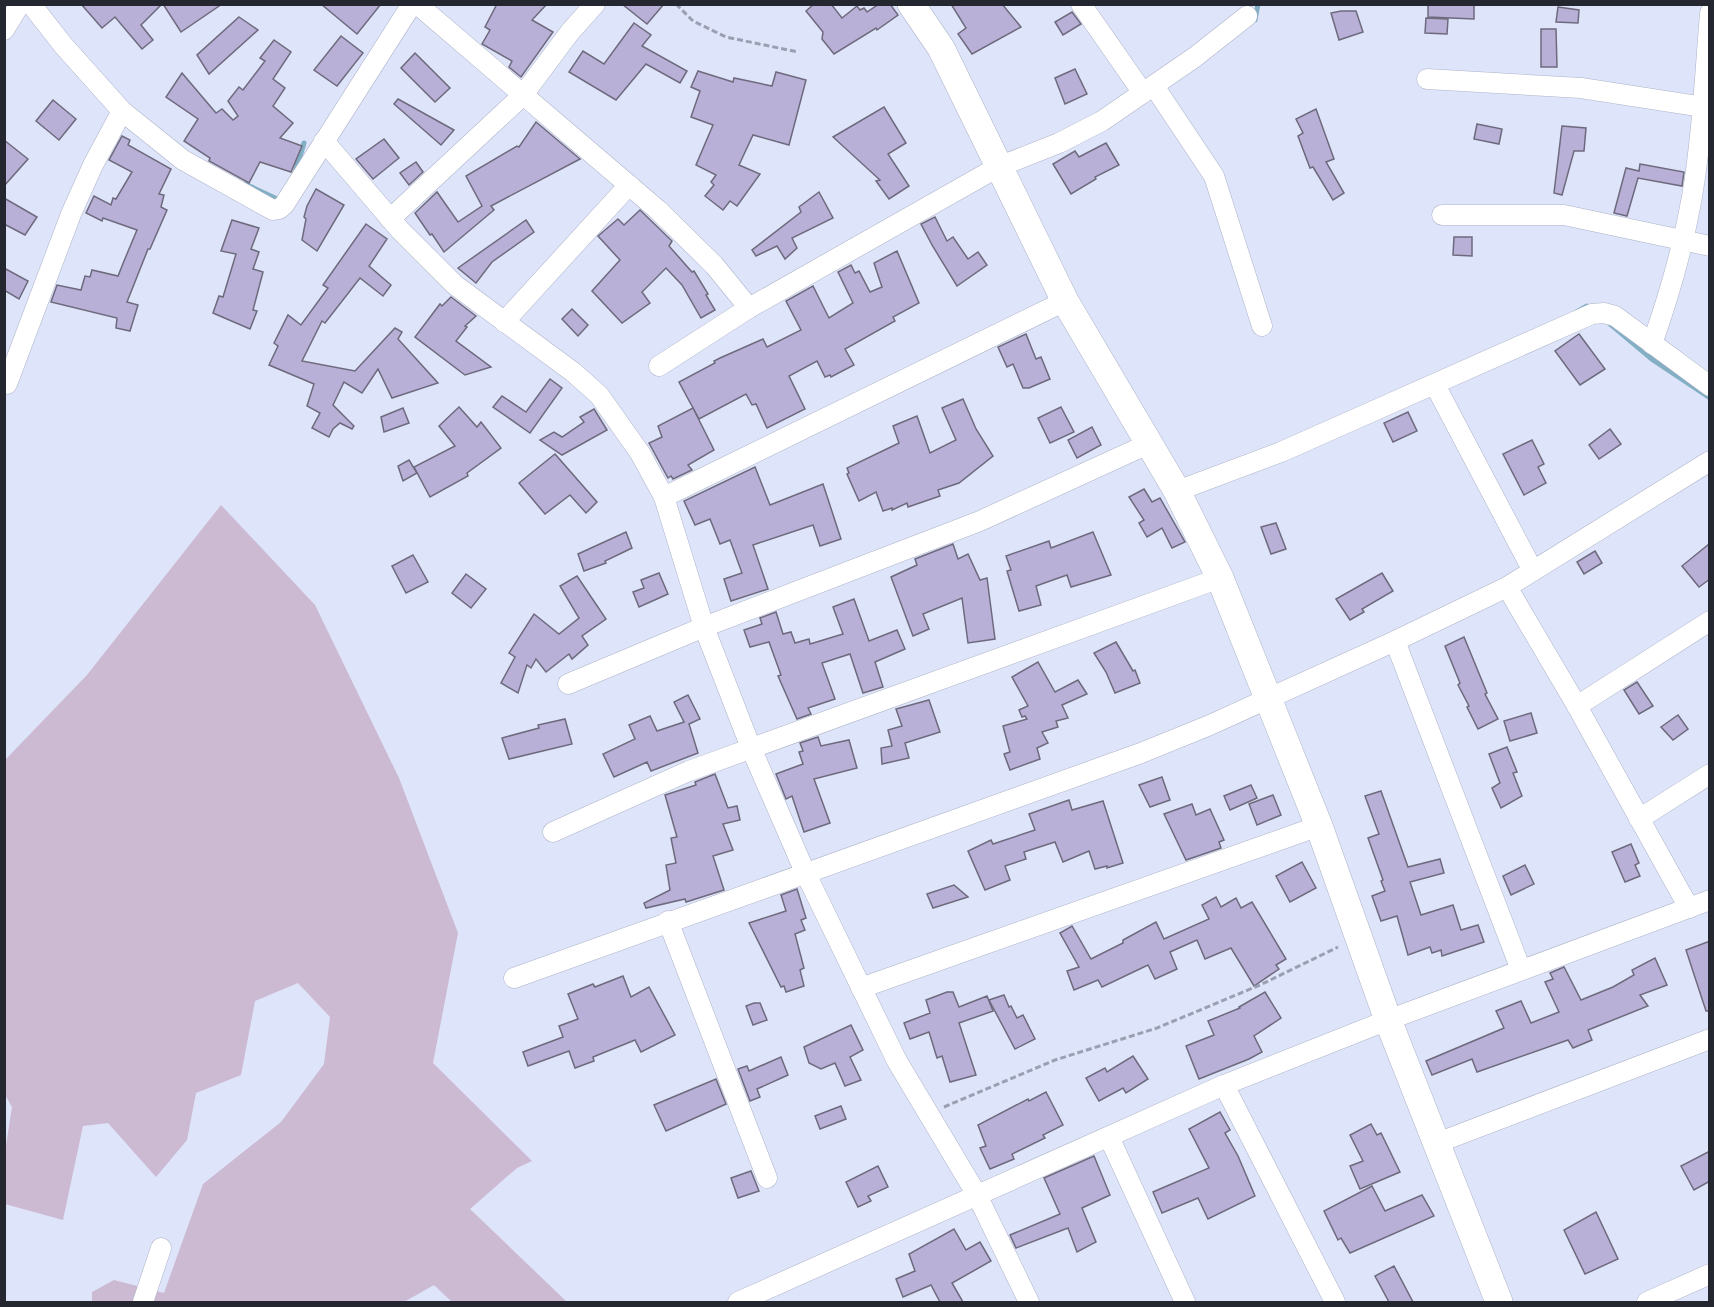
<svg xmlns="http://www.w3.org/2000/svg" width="1714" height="1307" font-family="Montserrat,sans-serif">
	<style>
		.green { fill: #ccb9d2 }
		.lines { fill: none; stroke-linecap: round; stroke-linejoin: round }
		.stream { stroke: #82afc4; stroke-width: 5 }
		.building { fill: #b9b0d8; stroke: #6e6a7d; stroke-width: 1.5 }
		.minor-casing { stroke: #adb3c8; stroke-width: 21 }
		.secondary-casing { stroke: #adb3c8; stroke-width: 28 }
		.path { stroke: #9b9fb1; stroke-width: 3; stroke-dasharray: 6 3; stroke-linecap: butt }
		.minor { stroke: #fff; stroke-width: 20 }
		.secondary { stroke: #fff; stroke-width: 27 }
	</style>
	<rect width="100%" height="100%" fill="#dee4fa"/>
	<!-- green -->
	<polygon class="green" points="221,505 315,605 399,778 458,933 433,1063 532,1161 517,1168 470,1209 567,1302 452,1302 434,1285 404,1302 92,1302 92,1292 114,1280 164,1293 203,1184 281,1122 324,1064 330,1017 298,983 255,1001 241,1075 196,1093 187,1140 156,1177 108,1123 83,1126 63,1220 5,1204 4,1158 12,1107 4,1093 5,760 87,675"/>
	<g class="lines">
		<!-- stream -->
		<g class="stream">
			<polyline points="1255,20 1258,4"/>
			<polyline points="295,173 304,143"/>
			<polyline points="245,184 275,198"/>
			<polyline points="1573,314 1587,306 1593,310"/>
			<polyline points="1609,323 1653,360 1710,398"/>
		</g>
	</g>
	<!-- building -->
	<g class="building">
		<polygon points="81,4 162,4 141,25 153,40 142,49 115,17 102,28"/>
		<polygon points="163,4 222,4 181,32"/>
		<polygon points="321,4 381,4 357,34"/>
		<polygon points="497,4 547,4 532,20 553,32 521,77 509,67 512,61 482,44 490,30 485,27"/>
		<polygon points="622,4 664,4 647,24"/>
		<polygon points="814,4 831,4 842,18 857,6 860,10 864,8 867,12 879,4 890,4 898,15 877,30 876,28 834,54 822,39 823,32 806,11"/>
		<polygon points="951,4 1002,4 1021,27 972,54 958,34 966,28"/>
		<polygon points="1428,4 1474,4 1474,19 1428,17"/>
		<polygon points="1558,7 1579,10 1578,23 1556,22"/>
		<polygon points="1341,11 1356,11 1363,32 1339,40 1331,13"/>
		<polygon points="1072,12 1081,24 1063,35 1055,22"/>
		<polygon points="239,17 258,30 209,74 197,55"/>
		<polygon points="1426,18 1448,19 1447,34 1425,33"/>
		<polygon points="634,23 651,35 642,46 687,71 680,83 646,64 616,100 569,72 583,51 604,64"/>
		<polygon points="1541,29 1556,29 1557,67 1541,67"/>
		<polygon points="341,36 363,53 337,86 314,70"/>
		<polygon points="274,40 291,52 273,79 285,88 273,106 293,123 280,138 302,146 291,172 260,162 249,183 209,161 210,158 184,141 198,119 166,97 182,73 216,113 222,109 233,120 238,116 228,101 239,87 243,90 265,61 260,58"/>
		<polygon points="415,53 450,88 435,102 401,68"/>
		<polygon points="1075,69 1087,94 1065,104 1055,78"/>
		<polygon points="698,71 733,82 734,78 772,86 776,72 806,80 789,145 753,135 739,165 760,174 737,206 730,201 723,210 705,196 714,185 711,182 716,175 696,165 713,125 691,117 700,91 691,87"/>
		<polygon points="398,99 454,130 441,145 394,104"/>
		<polygon points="53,100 76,119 59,140 36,121"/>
		<polygon points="884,107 906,143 888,154 909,186 889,199 876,181 880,180 833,137"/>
		<polygon points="1316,109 1334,159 1326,162 1344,193 1333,200 1313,167 1310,168 1298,136 1303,133 1296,119"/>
		<polygon points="536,122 580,159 491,206 494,210 444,252 432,234 430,235 415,213 437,192 458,222 482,206 466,176 517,146 519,147"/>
		<polygon points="1477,124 1502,129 1499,144 1474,139"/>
		<polygon points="1562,126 1586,128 1584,151 1574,151 1562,195 1554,193"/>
		<polygon points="122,136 130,140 128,145 171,169 159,194 164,195 161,207 167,210 150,249 148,249 127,302 138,305 130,331 116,328 117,318 51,302 57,285 81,290 85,276 90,277 92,270 118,276 124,261 137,230 103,218 102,221 86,213 94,196 111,205 113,198 116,199 132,172 109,160"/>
		<polygon points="384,139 399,158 373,179 356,159"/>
		<polygon points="4,140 28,159 4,186"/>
		<polygon points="1106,143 1119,165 1095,177 1096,179 1071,194 1053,164 1075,151 1079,157"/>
		<polygon points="416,162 423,172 409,185 400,173"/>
		<polygon points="1640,164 1684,172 1682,186 1638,178 1627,216 1614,213 1626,168 1639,171"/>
		<polygon points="316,189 344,205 317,251 302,240 306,219 304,217 307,206"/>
		<polygon points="819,192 833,218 792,238 797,248 785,259 777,246 756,256 752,250 801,212 799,207"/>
		<polygon points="4,198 37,217 25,235 4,224"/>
		<polygon points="640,210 672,241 669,246 692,272 694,271 708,294 706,295 715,310 701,318 682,285 666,268 642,292 650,303 622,323 592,291 620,260 598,236 618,219 624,225"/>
		<polygon points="935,217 947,241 953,237 968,259 978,252 987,265 957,286 932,245 921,224"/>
		<polygon points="232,220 259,228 251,249 259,252 253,269 263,272 253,310 257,311 250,329 213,313 219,296 223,297 236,254 221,251"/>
		<polygon points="526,220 534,232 492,262 476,283 458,268"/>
		<polygon points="366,224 387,239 369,266 391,285 383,296 360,278 325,323 322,321 302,361 355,371 395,328 402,332 398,339 438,383 392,398 378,369 362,393 344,382 333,405 354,426 352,429 340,423 333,429 329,437 312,428 320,413 307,406 314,384 269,365 278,346 274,343 288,315 301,325 328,288 323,285"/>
		<polygon points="1454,237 1472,237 1472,256 1453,255"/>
		<polygon points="897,251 919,303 893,317 895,321 845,349 854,365 831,377 830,375 825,377 817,361 789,376 805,409 767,428 756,404 752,405 746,394 699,419 679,382 715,363 714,361 720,358 763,339 767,347 801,330 786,301 813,286 829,318 853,303 838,272 851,265 855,273 859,271 870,292 882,287 874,263"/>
		<polygon points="4,268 28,281 19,299 4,290"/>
		<polygon points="451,297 476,316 465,326 467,327 456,341 491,367 465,375 415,337 440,304 442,306"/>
		<polygon points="572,309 588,325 578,336 562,319"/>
		<polygon points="1026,334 1036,359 1041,357 1050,379 1029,388 1023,388 1013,364 1007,367 998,347"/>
		<polygon points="1579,334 1605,369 1580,385 1555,351"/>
		<polygon points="550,379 562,388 530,433 493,407 502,396 526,412"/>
		<polygon points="963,399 976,429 993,456 959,483 938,490 940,496 908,507 907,503 892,510 892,508 883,511 876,492 859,501 847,474 849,473 847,468 899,443 893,426 917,416 930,453 956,440 942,408"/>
		<polygon points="459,407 477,427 481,422 501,448 467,473 468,476 430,497 414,467 455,446 439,426"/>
		<polygon points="1061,407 1074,432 1050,443 1038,418"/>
		<polygon points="403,408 409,423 384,432 381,417"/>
		<polygon points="693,408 714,450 688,465 692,470 673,479 671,476 668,478 649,443 662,437 658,426"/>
		<polygon points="594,409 607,430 562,455 540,440 554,432 562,437 584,422 580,417"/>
		<polygon points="1408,412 1417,431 1393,442 1384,423"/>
		<polygon points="1092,427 1101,445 1077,458 1068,440"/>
		<polygon points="1610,429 1621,444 1599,459 1589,445"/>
		<polygon points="1532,440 1544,464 1538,467 1546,483 1524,495 1503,454"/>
		<polygon points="555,454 597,502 586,513 570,495 545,514 519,483"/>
		<polygon points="409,460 417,473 403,481 398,466"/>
		<polygon points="755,467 770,505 823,484 841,539 820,546 813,525 753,545 768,589 731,601 724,579 742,573 730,540 720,544 710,519 695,525 684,501"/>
		<polygon points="1144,489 1152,502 1160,498 1185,542 1172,548 1162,528 1147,537 1139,523 1144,520 1129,497"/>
		<polygon points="1276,523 1286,549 1271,554 1261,527"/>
		<polygon points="626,532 632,548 605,561 606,563 584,571 578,554"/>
		<polygon points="1093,532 1111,575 1071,587 1067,575 1036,586 1041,605 1019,611 1007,571 1011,570 1006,556 1049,541 1051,548"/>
		<polygon points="953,544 958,559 968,554 980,580 987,578 995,639 968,643 962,598 923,614 929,629 913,636 891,577 917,565 915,559"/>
		<polygon points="1709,544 1710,579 1699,587 1682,566"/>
		<polygon points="1595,551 1602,563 1584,574 1577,562"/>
		<polygon points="413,555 428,582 406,593 392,566"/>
		<polygon points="659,573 668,594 639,607 633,592 644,588 641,580"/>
		<polygon points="1382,573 1393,591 1362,609 1364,612 1350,620 1336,599"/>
		<polygon points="466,574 486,589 471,608 452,593"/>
		<polygon points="577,576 606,619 582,636 588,645 572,659 569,654 546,672 536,659 531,668 527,665 518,693 501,683 515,657 509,653 534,614 559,634 579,618 560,586"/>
		<polygon points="854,599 869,641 897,630 905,649 875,662 883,687 863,693 850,654 822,663 835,699 808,708 811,714 797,719 778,676 781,675 769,642 750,647 744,630 762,624 760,618 776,612 783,634 791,632 795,643 809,639 810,644 843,634 833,607"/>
		<polygon points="1464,637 1487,693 1485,694 1498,719 1478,729 1467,707 1469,706 1458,685 1460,683 1445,646"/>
		<polygon points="1116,642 1133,671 1135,670 1140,683 1115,693 1106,672 1094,653"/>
		<polygon points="1038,662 1055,692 1078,680 1087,694 1062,705 1068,718 1056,721 1058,727 1042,732 1048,743 1037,748 1040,759 1010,770 1004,754 1010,752 1003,726 1027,719 1025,716 1022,717 1019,710 1028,706 1012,677"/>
		<polygon points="1637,682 1653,706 1639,714 1624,690"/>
		<polygon points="688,695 700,719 689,724 698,753 651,771 647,762 614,777 603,754 635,739 629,725 650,716 657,731 684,722 674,702"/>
		<polygon points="929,700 940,732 905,743 909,758 882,764 881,748 892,746 888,730 902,726 896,709"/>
		<polygon points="1531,713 1537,733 1510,741 1504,721"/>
		<polygon points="1678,715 1688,729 1673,740 1661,727"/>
		<polygon points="565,719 572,744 509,759 502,738 539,728 538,725"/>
		<polygon points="818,737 821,746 849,740 857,768 814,779 830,823 804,832 792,796 786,799 776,774 803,764 799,752 803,751 800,743"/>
		<polygon points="1507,747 1517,772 1513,773 1522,796 1501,808 1492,788 1500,783 1489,754"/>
		<polygon points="715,774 728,808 737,806 740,820 723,824 733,850 713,856 724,890 686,902 685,899 646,908 644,903 670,890 666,865 676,863 671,838 677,837 665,795 696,785 695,782"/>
		<polygon points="1162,777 1170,800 1150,807 1139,785"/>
		<polygon points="1251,785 1257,798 1230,810 1224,796"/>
		<polygon points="1381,791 1408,867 1440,859 1444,873 1410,882 1421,915 1453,905 1461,930 1478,925 1484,942 1442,956 1441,950 1432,953 1430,947 1408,955 1397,916 1381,921 1372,896 1385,891 1381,881 1383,880 1368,838 1379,834 1365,796"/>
		<polygon points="1273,795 1281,815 1257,825 1249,804"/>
		<polygon points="1069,800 1072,810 1103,801 1123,863 1107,868 1107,866 1095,869 1089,851 1063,862 1055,842 1024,852 1026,859 1005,866 1010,880 985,890 968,851 991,840 993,844 1035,830 1029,814"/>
		<polygon points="1192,804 1196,815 1210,809 1224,840 1219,842 1221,848 1186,860 1164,814"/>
		<polygon points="1631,844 1639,863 1635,865 1640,876 1625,882 1612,852"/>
		<polygon points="1302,862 1316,888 1290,902 1276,876"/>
		<polygon points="1525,865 1534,884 1511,895 1503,876"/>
		<polygon points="954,885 968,897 933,908 927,894"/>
		<polygon points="797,889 806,918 801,920 805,930 795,934 804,968 800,970 804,986 786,992 784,986 781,987 749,923 786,911 781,895"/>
		<polygon points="1216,897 1221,907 1236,898 1241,908 1252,902 1286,959 1276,965 1279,969 1254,986 1231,948 1205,959 1197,940 1170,952 1177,969 1155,979 1148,965 1102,987 1098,980 1074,990 1067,971 1079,967 1060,933 1072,926 1091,959 1123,943 1123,940 1156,922 1164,939 1209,919 1202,905"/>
		<polygon points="1710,941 1710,1011 1706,1011 1686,950"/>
		<polygon points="1655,958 1667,985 1640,995 1648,1006 1588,1030 1592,1040 1573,1048 1568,1040 1477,1072 1472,1059 1432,1075 1426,1061 1504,1028 1496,1011 1521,1001 1531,1023 1559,1012 1545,982 1553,979 1550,973 1564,967 1581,1000 1613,987 1634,975 1632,970"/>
		<polygon points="623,976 631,997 649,987 675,1035 641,1052 635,1040 593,1057 594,1061 575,1068 569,1051 528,1066 523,1052 563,1037 559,1026 578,1019 568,994 593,984 595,987"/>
		<polygon points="947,992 953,992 959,1007 987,996 993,1011 959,1023 976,1075 950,1082 942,1056 937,1058 929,1032 910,1039 904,1023 930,1013 926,1000"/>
		<polygon points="1265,992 1281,1018 1254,1036 1262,1052 1249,1059 1199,1079 1186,1046 1214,1035 1208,1021 1240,1008 1239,1007"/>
		<polygon points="1004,995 1009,1007 1011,1006 1017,1018 1023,1015 1035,1039 1015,1049 989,1000"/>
		<polygon points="754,1003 760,1003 767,1020 753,1025 746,1006"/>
		<polygon points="851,1025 863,1050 850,1057 861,1080 845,1086 835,1063 821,1069 809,1063 804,1047"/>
		<polygon points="1133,1056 1148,1079 1126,1093 1123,1088 1099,1101 1086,1078 1105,1068 1107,1072"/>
		<polygon points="781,1057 788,1075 757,1089 760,1097 750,1101 738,1069 747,1066 749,1071"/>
		<polygon points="716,1079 726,1104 666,1131 654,1105"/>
		<polygon points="1046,1092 1063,1125 1043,1135 1045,1138 1012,1154 1014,1159 990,1169 980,1148 986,1146 978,1125 1028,1099 1029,1101"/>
		<polygon points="841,1106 846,1119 820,1129 815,1116"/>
		<polygon points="1220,1112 1230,1130 1225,1133 1238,1156 1255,1196 1208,1219 1198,1198 1162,1213 1153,1192 1209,1168 1189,1129"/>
		<polygon points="1371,1124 1377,1135 1381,1133 1400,1172 1360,1189 1350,1166 1363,1161 1350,1135"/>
		<polygon points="1710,1151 1710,1181 1694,1190 1681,1166"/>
		<polygon points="1094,1156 1110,1195 1082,1208 1096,1242 1077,1252 1068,1228 1016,1248 1010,1235 1060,1214 1044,1178"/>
		<polygon points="878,1166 888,1187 868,1196 871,1201 858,1207 846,1182"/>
		<polygon points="751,1171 759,1191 738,1198 731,1178"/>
		<polygon points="1372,1186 1385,1211 1422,1195 1434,1216 1350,1253 1341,1238 1338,1240 1324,1211"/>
		<polygon points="1596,1212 1618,1259 1585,1274 1564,1230"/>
		<polygon points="954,1229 966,1250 980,1242 991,1261 952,1283 963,1302 940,1302 931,1285 903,1297 896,1279 915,1271 909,1254"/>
		<polygon points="1394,1266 1413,1302 1389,1302 1375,1276"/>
	</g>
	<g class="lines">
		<defs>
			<g id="minor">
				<polyline points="31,4 63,45 122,111 183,160 273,210 279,209 284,205 412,4"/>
				<polyline points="417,4 658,210 714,265 749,308"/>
				<polyline points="1081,4 1143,93"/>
				<polyline points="4,30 20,4"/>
				<polyline points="1427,79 1581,88 1710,108"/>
				<polyline points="1154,86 1214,176 1262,326"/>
				<polyline points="324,141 400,230 455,285 573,372 599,395 640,453 664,497 704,627 751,748 805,872 897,1061 977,1195 1029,1302"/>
				<polyline points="1442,215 1564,215 1710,246"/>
				<polyline points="390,219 523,95 570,32 595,4"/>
				<polyline points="504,322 629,185"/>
				<path d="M1652,344C1669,296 1683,247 1692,197C1702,137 1705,74 1710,13"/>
				<polyline points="659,366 749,308 998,167 1059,143 1102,121 1195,57 1247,16"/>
				<polyline points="7,384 71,214 93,165 122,111"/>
				<polyline points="1435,385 1533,571"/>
				<polyline points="1177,491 1281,452 1592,314 1604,313 1615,316 1710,386"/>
				<polyline points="664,497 1065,301"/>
				<polyline points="1507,587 1577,706 1689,908"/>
				<polyline points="1395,641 1521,970"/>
				<polyline points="568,684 704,627 980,521 1148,444"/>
				<polyline points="1577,706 1710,621"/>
				<polyline points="1639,819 1710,774"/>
				<polyline points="553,832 689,771 1220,578"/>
				<polyline points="668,921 767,1178"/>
				<polyline points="514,978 1141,753 1210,725 1395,641 1507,587 1710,461"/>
				<polyline points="861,988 1319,826"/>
				<polyline points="1224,1085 1335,1302"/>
				<polyline points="1109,1137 1185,1302"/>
				<polyline points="1437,1143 1710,1039"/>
				<polyline points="143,1302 161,1248"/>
				<polyline points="738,1302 1224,1085 1388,1020 1710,900"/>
				<polyline points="1647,1302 1710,1274"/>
			</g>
			<polyline id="secondary" points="911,4 941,48 1065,301 1177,491 1220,578 1319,826 1388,1020 1499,1302"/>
		</defs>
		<!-- minor casing -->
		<use href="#minor" class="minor-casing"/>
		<!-- secondary casing -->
		<use href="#secondary" class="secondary-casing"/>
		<!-- path -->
		<g class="path">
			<polyline points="676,4 693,21 726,37 798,52"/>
			<polyline points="944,1107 1055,1060 1157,1028 1260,985 1338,947"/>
		</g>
		<!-- minor -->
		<use href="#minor" class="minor"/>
		<!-- secondary -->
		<use href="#secondary" class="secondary"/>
	</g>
	<!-- border -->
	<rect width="1714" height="1307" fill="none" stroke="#252730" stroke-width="12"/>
</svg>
